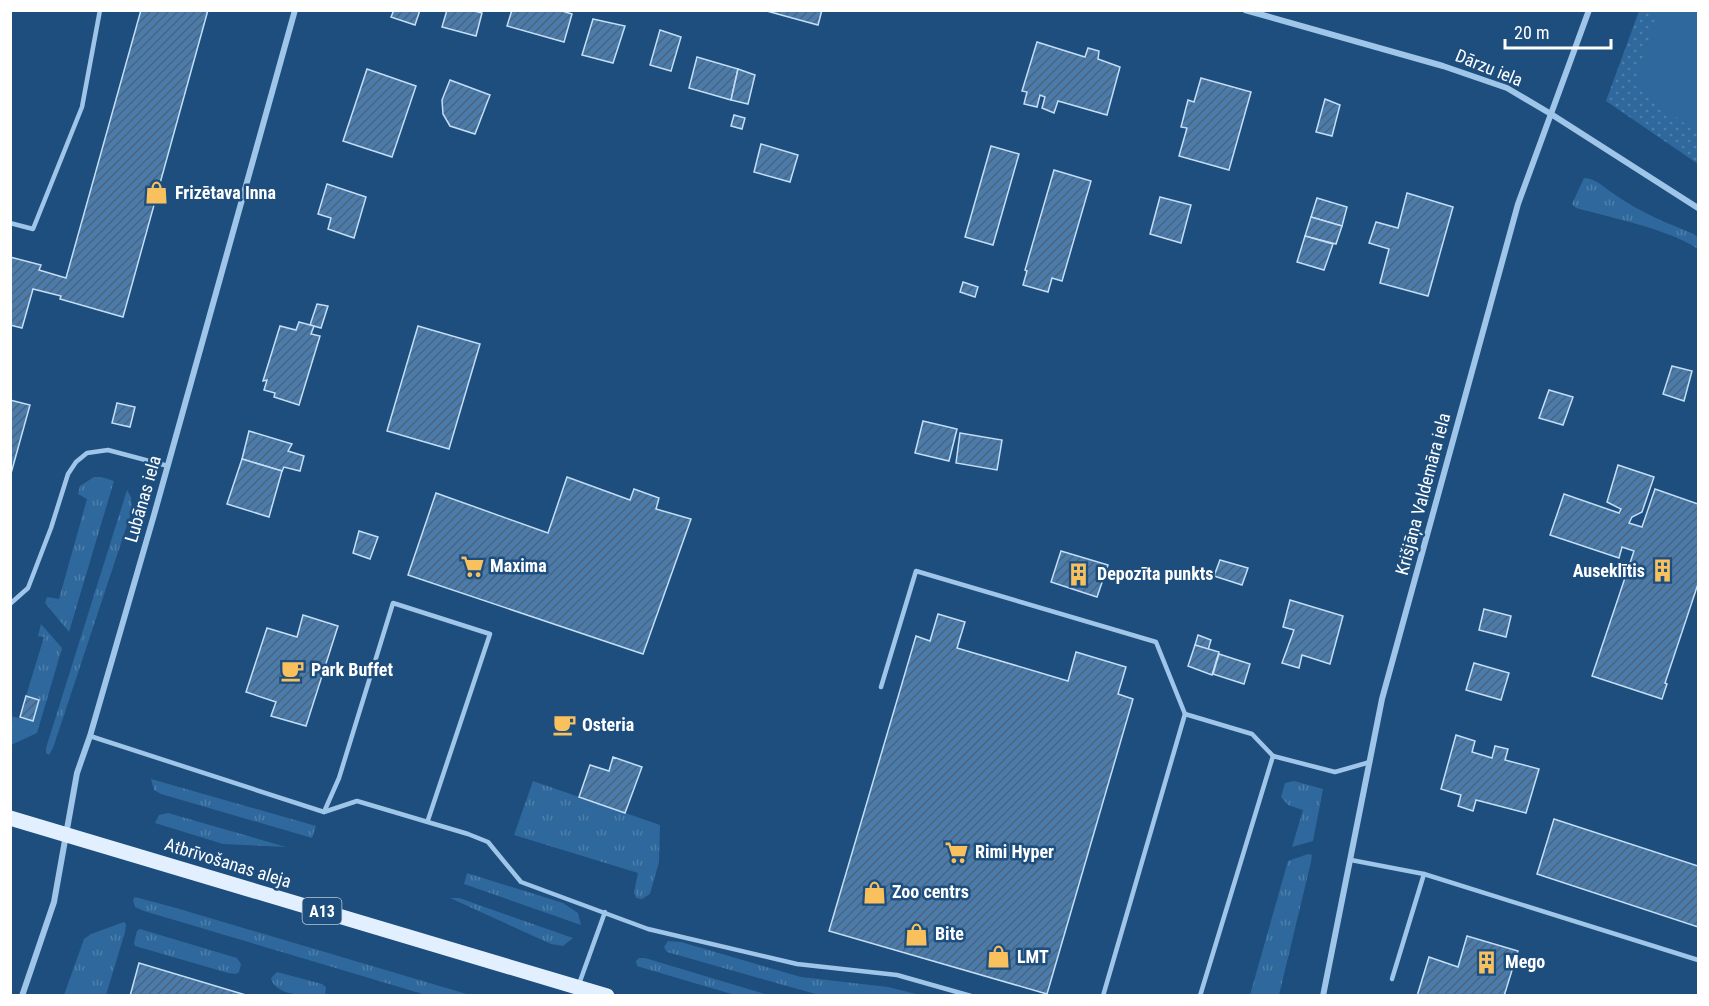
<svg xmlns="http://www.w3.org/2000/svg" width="1709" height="1006" font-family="'Roboto Condensed',sans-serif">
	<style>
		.grass { fill: url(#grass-tufts) }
		.park { fill: url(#park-dots) }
		.garden { fill: #2f689c }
		.building { fill: url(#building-hatch); stroke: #c3def6; stroke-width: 1.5 }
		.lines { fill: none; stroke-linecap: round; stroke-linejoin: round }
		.lane { stroke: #9fc5e8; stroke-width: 4.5 }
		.street { stroke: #9fc5e8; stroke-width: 6 }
		.primary { stroke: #e2effe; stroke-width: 15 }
		.labels { text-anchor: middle; stroke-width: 5; stroke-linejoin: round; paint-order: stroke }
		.shield { fill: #1d4e7e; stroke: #bbcad8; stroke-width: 1.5 }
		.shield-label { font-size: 16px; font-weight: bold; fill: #fff }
		.street-label { font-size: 18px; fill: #fff; stroke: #1d4e7e }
		.poi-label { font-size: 18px; font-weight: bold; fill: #fff; stroke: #1d4e7e; text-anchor: start }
	</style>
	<defs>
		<pattern id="grass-tufts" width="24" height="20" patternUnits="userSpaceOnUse" patternTransform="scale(1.5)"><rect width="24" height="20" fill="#2f689c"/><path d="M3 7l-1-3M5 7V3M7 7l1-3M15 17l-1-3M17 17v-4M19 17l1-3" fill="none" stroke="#4e7fab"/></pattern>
		<pattern id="park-dots" width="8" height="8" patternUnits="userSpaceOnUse" patternTransform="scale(1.5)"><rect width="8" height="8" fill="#2f689c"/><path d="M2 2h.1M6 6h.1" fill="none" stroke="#4e7fab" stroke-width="1.8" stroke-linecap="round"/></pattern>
		<pattern id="building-hatch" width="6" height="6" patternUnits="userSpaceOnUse" patternTransform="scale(1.5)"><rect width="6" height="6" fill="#4a7baa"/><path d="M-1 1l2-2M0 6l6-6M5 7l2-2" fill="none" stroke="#4b647b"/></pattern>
	</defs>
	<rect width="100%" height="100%" fill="#1d4e7e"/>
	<!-- grass -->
	<g class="grass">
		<path d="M1584,178C1596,178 1607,190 1617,196C1641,213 1667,223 1694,234L1698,238V249C1671,230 1609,217 1576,208L1572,204Z"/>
		<polygon points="94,477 101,477 114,481 69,632 45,603 47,597 59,599 87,499 78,494 80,486"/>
		<polygon points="127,490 131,497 132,510 53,748 49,755 46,753 46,748"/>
		<polygon points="41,624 62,648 37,733 11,745 10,716 33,721 26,696 44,637 38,636"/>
		<polygon points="151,779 316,826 312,838 161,794 154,790"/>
		<polygon points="533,781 660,825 659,862 650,894 642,899 636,898 634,892 638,873 514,835"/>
		<polygon points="1294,781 1323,789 1313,841 1292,847 1303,810 1288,805 1281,797 1285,783"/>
		<polygon points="168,813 286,847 223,844 155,823 159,815"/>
		<polygon points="1308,854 1312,855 1311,862 1279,995 1250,995 1288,861"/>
		<polygon points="467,873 563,903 578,913 581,925 464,884"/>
		<polygon points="135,897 176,908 470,995 426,995 144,911 135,907 133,900"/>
		<polygon points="450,898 459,898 573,938 563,946 551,944"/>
		<polygon points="124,922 126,924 125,932 106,995 64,995 84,939 91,934"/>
		<polygon points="140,929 237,958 241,964 239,972 236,974 228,973 135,946 134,943 137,931"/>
		<polygon points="668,941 681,942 801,977 888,987 920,995 819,995 667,952 664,947"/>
		<polygon points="639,958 645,958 768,995 735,995 640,967 637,966 636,961"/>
		<path d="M277,972L322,984L326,987L325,995C310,996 275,997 271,978Z"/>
	</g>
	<!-- park -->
	<polygon class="park" points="1639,11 1698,11 1698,164 1606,101"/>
	<!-- garden -->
	<polygon class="garden" points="1658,11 1698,11 1698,131 1688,126 1635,85"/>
	<!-- building -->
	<g class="building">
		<polygon points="141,10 208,10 123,317 60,299 61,296 33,289 22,328 10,325 10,257 41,265 39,270 66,278"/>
		<polygon points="394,10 420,10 415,25 391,17"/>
		<polygon points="447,10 471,10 482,13 476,36 442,27"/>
		<polygon points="512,10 559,10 572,14 564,42 507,26"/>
		<polygon points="763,10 822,10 818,25"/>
		<polygon points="593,19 625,26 613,63 582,55"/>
		<polygon points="660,30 681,37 671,71 650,65"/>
		<polygon points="1037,42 1085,57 1088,48 1099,51 1098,59 1120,67 1107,115 1058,101 1054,113 1042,108 1045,97 1040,95 1037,107 1024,104 1027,92 1022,91"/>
		<polygon points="697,57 738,69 731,100 689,88"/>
		<polygon points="367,69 416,86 392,157 343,141"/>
		<polygon points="738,69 755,75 748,104 731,100"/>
		<polygon points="1201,78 1251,92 1229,170 1179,156 1187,128 1181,127 1188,100 1194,102"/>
		<polygon points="450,80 490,95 475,134 450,126 443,114 442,100"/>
		<polygon points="1325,99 1340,105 1332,136 1316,132"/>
		<polygon points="734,115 745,118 742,129 731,126"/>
		<polygon points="761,144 798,155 790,182 754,172"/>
		<polygon points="991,146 1019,154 993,245 965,237"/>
		<polygon points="1054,170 1091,181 1062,281 1052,278 1048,292 1023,285 1027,271 1025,270"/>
		<polygon points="327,184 366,197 354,238 328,229 331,218 318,214"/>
		<polygon points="1407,193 1453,207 1428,296 1380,283 1389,249 1369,243 1376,222 1398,228"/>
		<polygon points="1160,197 1191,205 1181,243 1150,234"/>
		<polygon points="1317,198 1347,207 1342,226 1311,217"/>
		<polygon points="1311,217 1342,226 1336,244 1305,236"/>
		<polygon points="1305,236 1333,244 1324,270 1297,262"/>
		<polygon points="963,282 978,287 975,297 960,292"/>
		<polygon points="317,304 328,306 321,328 310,325"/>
		<polygon points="299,322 314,326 311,334 320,336 299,405 274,397 275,393 264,390 267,380 263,381 280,326 296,330"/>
		<polygon points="418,326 480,344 449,449 387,431"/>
		<polygon points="1672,366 1692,371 1684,401 1663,394"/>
		<polygon points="1549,390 1573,397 1563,425 1539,418"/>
		<polygon points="10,400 30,405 10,477"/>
		<polygon points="117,403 135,407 130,427 112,423"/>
		<polygon points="923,421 957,429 949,461 915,453"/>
		<polygon points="249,431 292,444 288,451 304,456 300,471 284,467 282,471 242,459"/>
		<polygon points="960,433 1002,440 997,470 956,463"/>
		<polygon points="242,459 282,471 269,517 227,504"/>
		<polygon points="1618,465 1654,477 1642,512 1632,517 1629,523 1642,527 1655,489 1698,504 1698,584 1665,683 1667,684 1662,699 1592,676 1634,551 1622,547 1619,558 1550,535 1564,494 1619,513 1621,509 1607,502"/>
		<polygon points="567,477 630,500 634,489 659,498 656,509 691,519 643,654 408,575 436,493 548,533"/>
		<polygon points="359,531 378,537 370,559 353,553"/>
		<polygon points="1061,551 1108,565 1097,597 1051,582"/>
		<polygon points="1220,560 1248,568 1242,585 1214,576"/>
		<polygon points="1290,600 1343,616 1330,664 1302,655 1299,668 1282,663 1294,630 1283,627"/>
		<polygon points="1484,609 1511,616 1506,637 1479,630"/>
		<polygon points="938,614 965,622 957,648 1068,681 1076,652 1126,667 1118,694 1133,699 1047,994 829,931 916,636 930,641"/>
		<polygon points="303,615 338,626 306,726 271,716 276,702 246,692 267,628 297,637"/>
		<polygon points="1198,635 1211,640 1208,650 1195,645"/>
		<polygon points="1195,645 1219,652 1212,675 1188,666"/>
		<polygon points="1219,654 1250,664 1244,684 1213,674"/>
		<polygon points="1474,663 1509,673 1501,700 1466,690"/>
		<polygon points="26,696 39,700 33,721 20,717"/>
		<polygon points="1456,735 1475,741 1472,752 1492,758 1495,746 1508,749 1505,760 1539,769 1526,813 1476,800 1473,811 1458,806 1461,795 1441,789"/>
		<polygon points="613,757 642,767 625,813 579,797 590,765 609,771"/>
		<polygon points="1554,819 1698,866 1698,927 1537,874"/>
		<polygon points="1467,936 1518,951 1504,996 1417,996 1429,957 1458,967"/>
		<polygon points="139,963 249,996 130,996"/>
	</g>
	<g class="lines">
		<!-- lane -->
		<g class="lane">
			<polyline points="10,223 33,229 82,107 100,10"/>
			<polyline points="10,604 28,588 51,528 68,474 76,462 87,453 108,450 168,466"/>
			<polyline points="881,687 916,571 1156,642 1185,714"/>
			<polyline points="90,736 324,812 357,801 468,834 488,842 521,882 648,929 797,964 897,975 971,996"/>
			<polyline points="324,812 339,778 393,603 490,634 428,820"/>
			<polyline points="1351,860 1424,874 1698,960"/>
			<polyline points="1392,979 1424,874"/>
			<polyline points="579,984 605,912"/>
			<polyline points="1103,996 1185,714 1252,734 1273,756"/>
			<polyline points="1200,996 1273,756 1335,772 1370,762"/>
		</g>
		<!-- street -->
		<g class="street">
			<polyline points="1245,10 1443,66 1507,88 1551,114 1698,208"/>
			<polyline points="22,996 54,902 77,773 90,736 154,515 295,10"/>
			<polyline points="1323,996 1382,699 1518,204 1589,10"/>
		</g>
		<!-- primary -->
		<polyline class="primary" points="10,818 607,996"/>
	</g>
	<!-- icons -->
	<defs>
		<symbol id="shop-bare" viewBox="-9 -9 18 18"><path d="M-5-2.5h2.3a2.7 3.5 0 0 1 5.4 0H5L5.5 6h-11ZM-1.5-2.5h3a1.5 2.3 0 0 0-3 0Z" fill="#f8c15e" stroke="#1d4e7e" stroke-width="2.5" paint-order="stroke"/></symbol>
		<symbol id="supermarket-bare" viewBox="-9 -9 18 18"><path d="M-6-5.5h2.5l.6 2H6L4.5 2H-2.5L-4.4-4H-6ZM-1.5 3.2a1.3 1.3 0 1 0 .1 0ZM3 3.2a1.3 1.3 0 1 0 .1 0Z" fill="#f8c15e" stroke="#1d4e7e" stroke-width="2.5" paint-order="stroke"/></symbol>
		<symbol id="building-bare" viewBox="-9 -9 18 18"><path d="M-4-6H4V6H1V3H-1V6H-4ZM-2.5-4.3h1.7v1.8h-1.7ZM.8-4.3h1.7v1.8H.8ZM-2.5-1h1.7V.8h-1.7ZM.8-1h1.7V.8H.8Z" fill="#f8c15e" stroke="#1d4e7e" stroke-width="2.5" paint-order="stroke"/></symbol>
		<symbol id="cafe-bare" viewBox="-9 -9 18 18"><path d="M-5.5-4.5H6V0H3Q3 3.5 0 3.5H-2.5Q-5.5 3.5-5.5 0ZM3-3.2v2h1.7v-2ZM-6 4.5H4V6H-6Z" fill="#f8c15e" stroke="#1d4e7e" stroke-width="2.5" paint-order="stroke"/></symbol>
	</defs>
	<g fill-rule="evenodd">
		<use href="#shop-bare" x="140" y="176" width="33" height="33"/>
		<use href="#supermarket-bare" x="456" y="550" width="33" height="33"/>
		<use href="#building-bare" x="1646" y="554" width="33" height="33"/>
		<use href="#building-bare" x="1062" y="558" width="33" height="33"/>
		<use href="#cafe-bare" x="276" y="654" width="33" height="33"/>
		<use href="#cafe-bare" x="548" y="708" width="33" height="33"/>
		<use href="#supermarket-bare" x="940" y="836" width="33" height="33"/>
		<use href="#shop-bare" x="858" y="876" width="33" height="33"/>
		<use href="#shop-bare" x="900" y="918" width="33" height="33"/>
		<use href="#shop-bare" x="982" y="940" width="33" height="33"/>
		<use href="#building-bare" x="1470" y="946" width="33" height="33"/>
	</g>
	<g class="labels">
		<!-- shield labels -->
		<rect class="shield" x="302.5" y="898" width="39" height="26" rx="4.5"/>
		<g class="shield-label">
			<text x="322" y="917">A13</text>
		</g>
		<!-- street labels -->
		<g class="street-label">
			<text transform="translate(1489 68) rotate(22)" y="6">Dārzu iela</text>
			<text transform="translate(1423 494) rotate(-75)" y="6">Krišjāņa Valdemāra iela</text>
			<text transform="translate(143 499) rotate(-74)" y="6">Lubānas iela</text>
			<text transform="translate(228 863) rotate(17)" y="6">Atbrīvošanas aleja</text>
		</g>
		<!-- poi labels -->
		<g class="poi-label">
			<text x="175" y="199">Frizētava Inna</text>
			<text x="490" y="572">Maxima</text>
			<text x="1645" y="577" text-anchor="end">Auseklītis</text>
			<text x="1097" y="580">Depozīta punkts</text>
			<text x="311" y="676">Park Buffet</text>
			<text x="582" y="731">Osteria</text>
			<text x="975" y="858">Rimi Hyper</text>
			<text x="892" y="898">Zoo centrs</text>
			<text x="935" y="940">Bite</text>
			<text x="1017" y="963">LMT</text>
			<text x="1505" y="968">Mego</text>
		</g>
	</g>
	<!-- border -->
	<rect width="1709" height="1006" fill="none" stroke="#ffffff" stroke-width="24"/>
	<!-- scale -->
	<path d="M1505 39v9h106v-9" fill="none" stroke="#ffffff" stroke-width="3"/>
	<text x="1514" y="39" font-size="18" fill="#ffffff" stroke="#1d4e7e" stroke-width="4.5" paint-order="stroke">20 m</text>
</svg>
